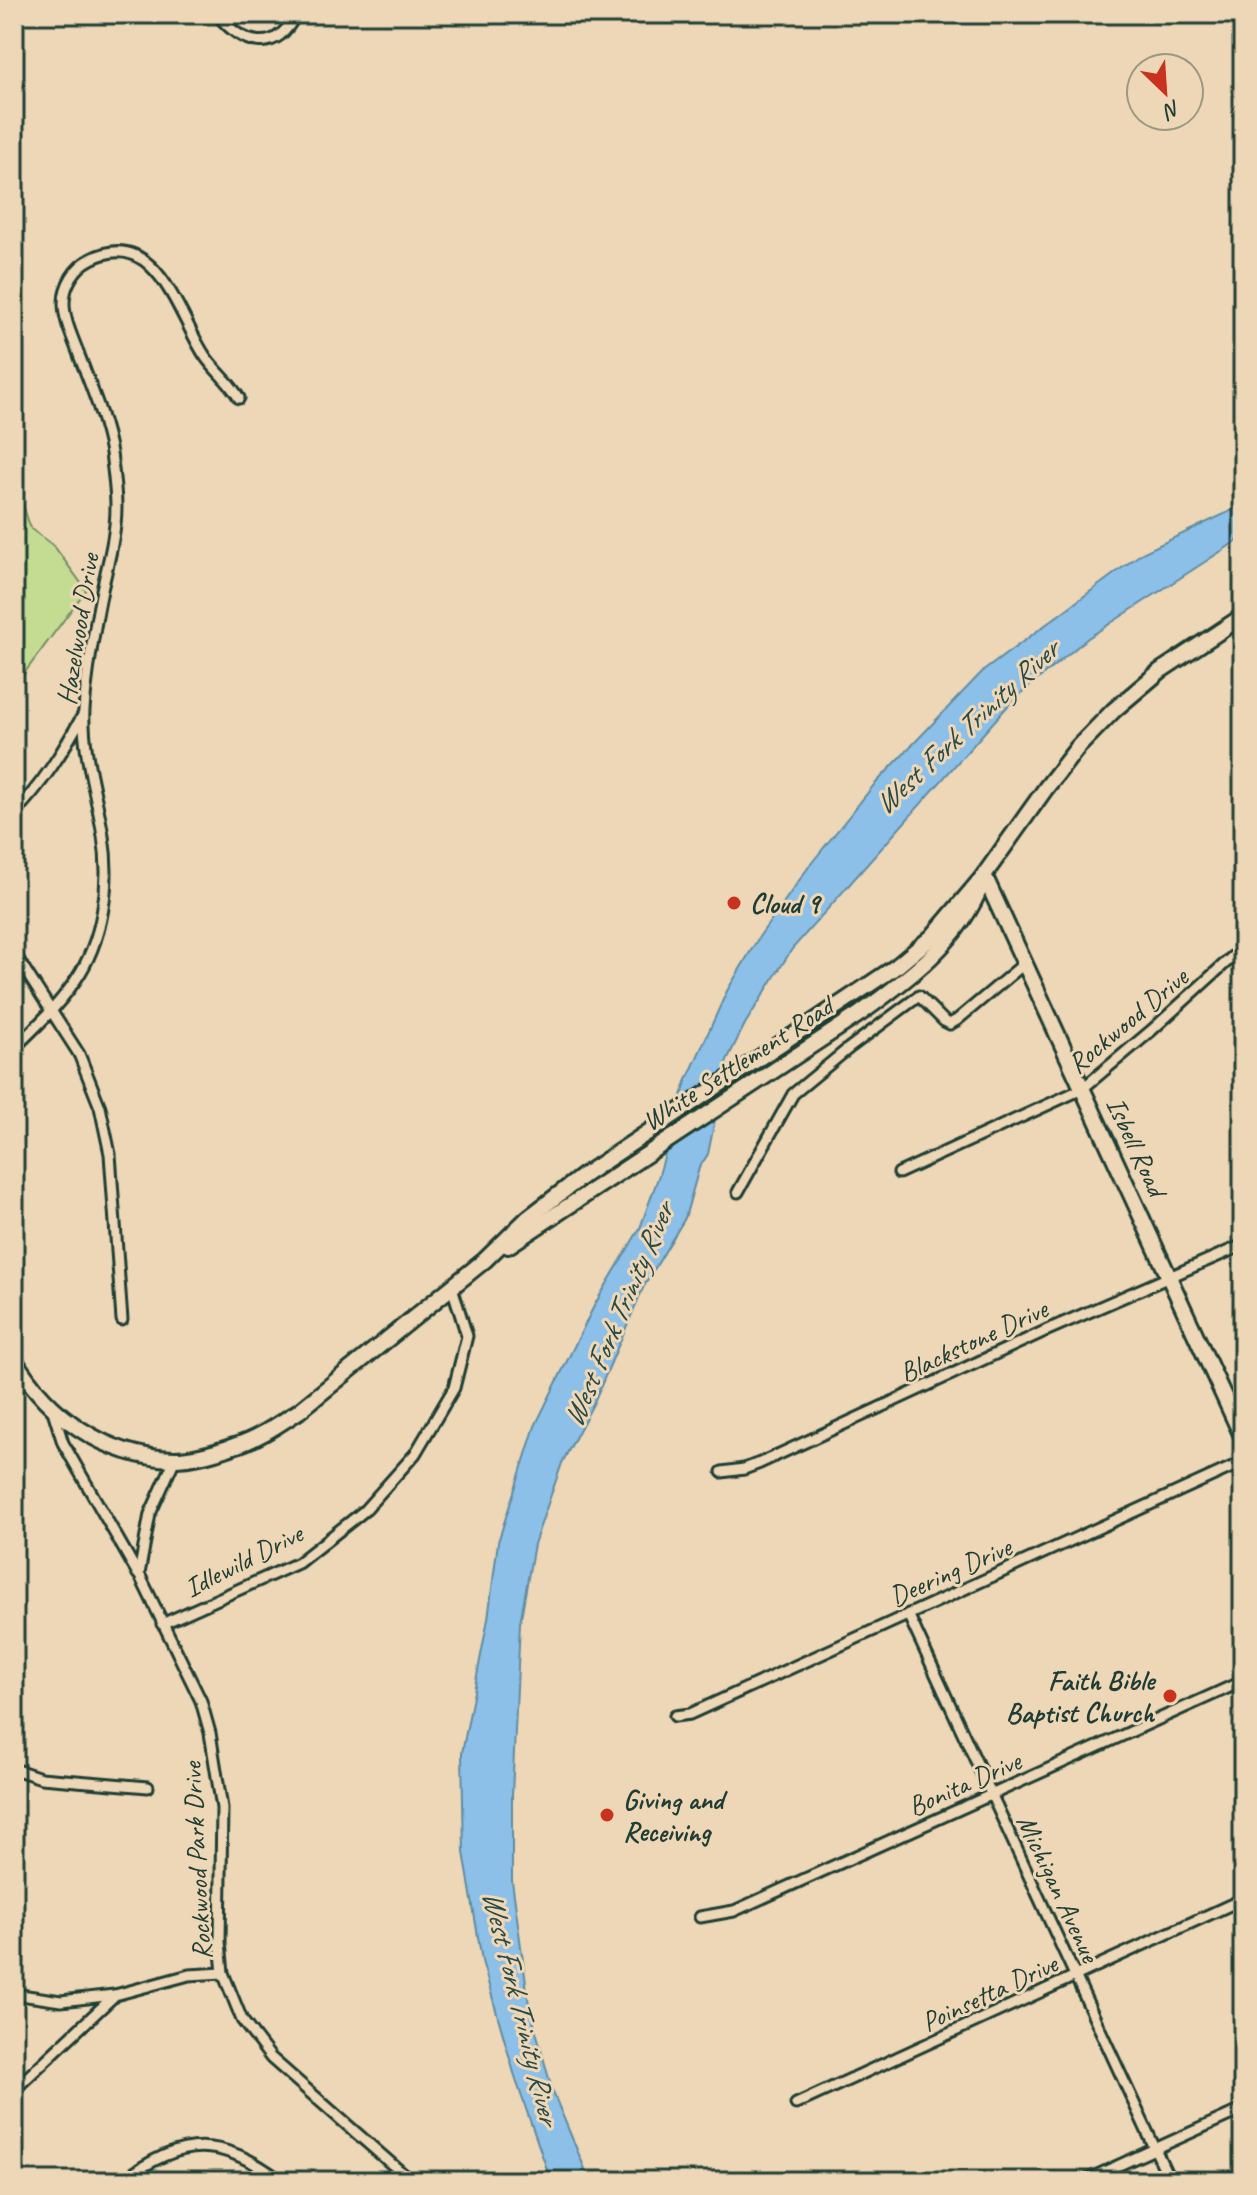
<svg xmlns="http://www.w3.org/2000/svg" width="1257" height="2195" font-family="Caveat,sans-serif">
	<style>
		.green { fill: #c3dc92; stroke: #718c63; stroke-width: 2 }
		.water { fill: #8cc0e9; stroke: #608ca1; stroke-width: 2 }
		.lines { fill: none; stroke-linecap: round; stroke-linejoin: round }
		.street-casing { stroke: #1f3d34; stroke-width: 15 }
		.secondary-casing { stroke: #1f3d34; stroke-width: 20 }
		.street { stroke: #eed7b6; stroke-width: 9 }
		.secondary { stroke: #eed7b6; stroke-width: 14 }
		.poi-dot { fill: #c8321e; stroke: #eed7b6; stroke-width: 3 }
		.labels { text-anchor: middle; stroke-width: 6; stroke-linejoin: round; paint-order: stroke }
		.street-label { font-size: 28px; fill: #1f3d34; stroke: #eed7b6 }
		.poi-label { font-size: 28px; font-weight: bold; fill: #1f3d34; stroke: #eed7b6; text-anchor: start }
		.water-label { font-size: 30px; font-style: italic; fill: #2a4a46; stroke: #eed7b6 }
	</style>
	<rect width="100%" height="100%" fill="#eed7b6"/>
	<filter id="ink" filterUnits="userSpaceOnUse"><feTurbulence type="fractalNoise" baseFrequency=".0125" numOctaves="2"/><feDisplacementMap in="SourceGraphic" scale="16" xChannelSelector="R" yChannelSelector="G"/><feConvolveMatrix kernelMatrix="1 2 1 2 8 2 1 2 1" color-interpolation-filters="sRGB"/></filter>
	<g filter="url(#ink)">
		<!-- green -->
		<polygon class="green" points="14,479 31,529 54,546 86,590 14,687"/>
		<!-- water -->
		<polygon class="water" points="1243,505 1243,537 1088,638 1014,699 792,949 745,1024 727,1060 708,1154 699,1168 685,1218 643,1288 594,1402 562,1463 534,1544 520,1623 512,1795 512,1881 529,2005 552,2090 590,2181 551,2181 516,2080 482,1961 464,1852 462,1753 488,1619 498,1542 535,1426 595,1304 640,1228 659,1175 686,1082 727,991 759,937 810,865 874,785 982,672 1142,553"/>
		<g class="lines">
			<defs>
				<g id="street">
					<path d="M217,14C242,45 275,56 296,14"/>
					<path d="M14,813C43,784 63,751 83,715"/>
					<polyline points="14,953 79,1054 100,1107 110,1154 122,1320"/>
					<path d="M14,1048C36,1027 58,1006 75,981C103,941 111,883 103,836C97,795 82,752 84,710C87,670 94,630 102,590C108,563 116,535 116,507C116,489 113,470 111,453C105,419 91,387 79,355C73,338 64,321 64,303C64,285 75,267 91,259C157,225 179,318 205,356C215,371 230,382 239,398"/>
					<polyline points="899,1173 1082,1089 1152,1030 1243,947"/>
					<polyline points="738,1192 793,1094 849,1048 919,996 944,1021 950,1024 957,1020 1025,963"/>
					<polyline points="1228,1406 1243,1399"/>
					<polyline points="53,1411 63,1443 138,1574"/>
					<polyline points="175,1459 150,1514 139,1574 201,1701 210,1733 222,1808 220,1942 223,1973 242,2020 271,2058 411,2181"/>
					<polyline points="722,1472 744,1469 760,1463 1045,1331 1243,1245"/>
					<polyline points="908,1614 1170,2181"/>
					<polyline points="162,1624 298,1563 364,1511 415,1454 454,1388 467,1336 452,1287"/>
					<polyline points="675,1716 690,1714 1243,1462"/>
					<polyline points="14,1769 41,1778 148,1787"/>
					<polyline points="700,1917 734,1911 1243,1681"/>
					<polyline points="14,1994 61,2001 114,1995"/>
					<polyline points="14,2090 115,1995 189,1975 223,1973"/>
					<polyline points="796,2104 1243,1899"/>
					<path d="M123,2181C182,2135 222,2137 281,2181"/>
					<polyline points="1084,2181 1243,2109"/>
				</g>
				<g id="secondary">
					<polyline points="984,875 1243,1438"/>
					<path d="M508,1246L861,1013C908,979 961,940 982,883"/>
					<path d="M14,1359C48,1416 105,1457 174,1459C193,1459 217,1452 234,1446C258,1439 279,1424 299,1411L485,1260L528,1218L584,1175L897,966L932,937L982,878L1046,788L1078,747L1114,710L1160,671L1243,616"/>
				</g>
			</defs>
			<!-- street casing -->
			<use href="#street" class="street-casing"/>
			<!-- secondary casing -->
			<use href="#secondary" class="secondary-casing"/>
			<!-- street -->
			<use href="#street" class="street"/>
			<!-- secondary -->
			<use href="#secondary" class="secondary"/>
		</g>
	</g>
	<!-- markers -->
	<g class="poi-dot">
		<circle cx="734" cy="903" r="8"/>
		<circle cx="1170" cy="1696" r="8"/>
		<circle cx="607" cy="1815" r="8"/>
	</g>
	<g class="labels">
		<!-- street labels -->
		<g class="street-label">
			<text transform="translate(77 629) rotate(-81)" y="10">Hazelwood Drive</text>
			<text transform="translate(1127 1020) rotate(-40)" y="10">Rockwood Drive</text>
			<text transform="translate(737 1063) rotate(-33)" y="10">White Settlement Road</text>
			<text transform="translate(1137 1146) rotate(65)" y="10">Isbell Road</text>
			<text transform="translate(973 1340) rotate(-25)" y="10">Blackstone Drive</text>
			<text transform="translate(243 1560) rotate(-27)" y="10">Idlewild Drive</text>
			<text transform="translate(950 1571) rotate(-24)" y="10">Deering Drive</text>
			<text transform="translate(964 1783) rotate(-24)" y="10">Bonita Drive</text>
			<text transform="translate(196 1861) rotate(-93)" y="10">Rockwood Park Drive</text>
			<text transform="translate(1059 1888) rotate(65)" y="10">Michigan Avenue</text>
			<text transform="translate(989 1992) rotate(-25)" y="10">Poinsetta Drive</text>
		</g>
		<!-- poi labels -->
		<g class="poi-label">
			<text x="750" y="913">Cloud 9</text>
			<text x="1154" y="1690" text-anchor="end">Faith Bible<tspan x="1154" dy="32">Baptist Church</tspan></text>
			<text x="623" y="1809">Giving and<tspan x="623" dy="32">Receiving</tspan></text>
		</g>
		<!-- water labels -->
		<g class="water-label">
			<text transform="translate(966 727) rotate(-43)" y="10">West Fork Trinity River</text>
			<text transform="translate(618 1315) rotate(-67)" y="10">West Fork Trinity River</text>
			<text transform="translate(521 2007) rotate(76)" y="10">West Fork Trinity River</text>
		</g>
	</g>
	<!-- margin -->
	<rect width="1257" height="2195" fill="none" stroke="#eed7b6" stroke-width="48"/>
	<rect x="24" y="24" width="1209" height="2147" fill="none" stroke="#1f3d34" stroke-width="3" filter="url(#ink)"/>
	<!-- north arrow -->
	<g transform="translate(1165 92) rotate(155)"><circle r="38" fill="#eed7b6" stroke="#9b9982" stroke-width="2"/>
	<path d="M0-6L14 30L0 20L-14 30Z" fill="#c8321e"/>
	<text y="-12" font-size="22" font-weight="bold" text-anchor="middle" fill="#1f3d34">N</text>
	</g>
</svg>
